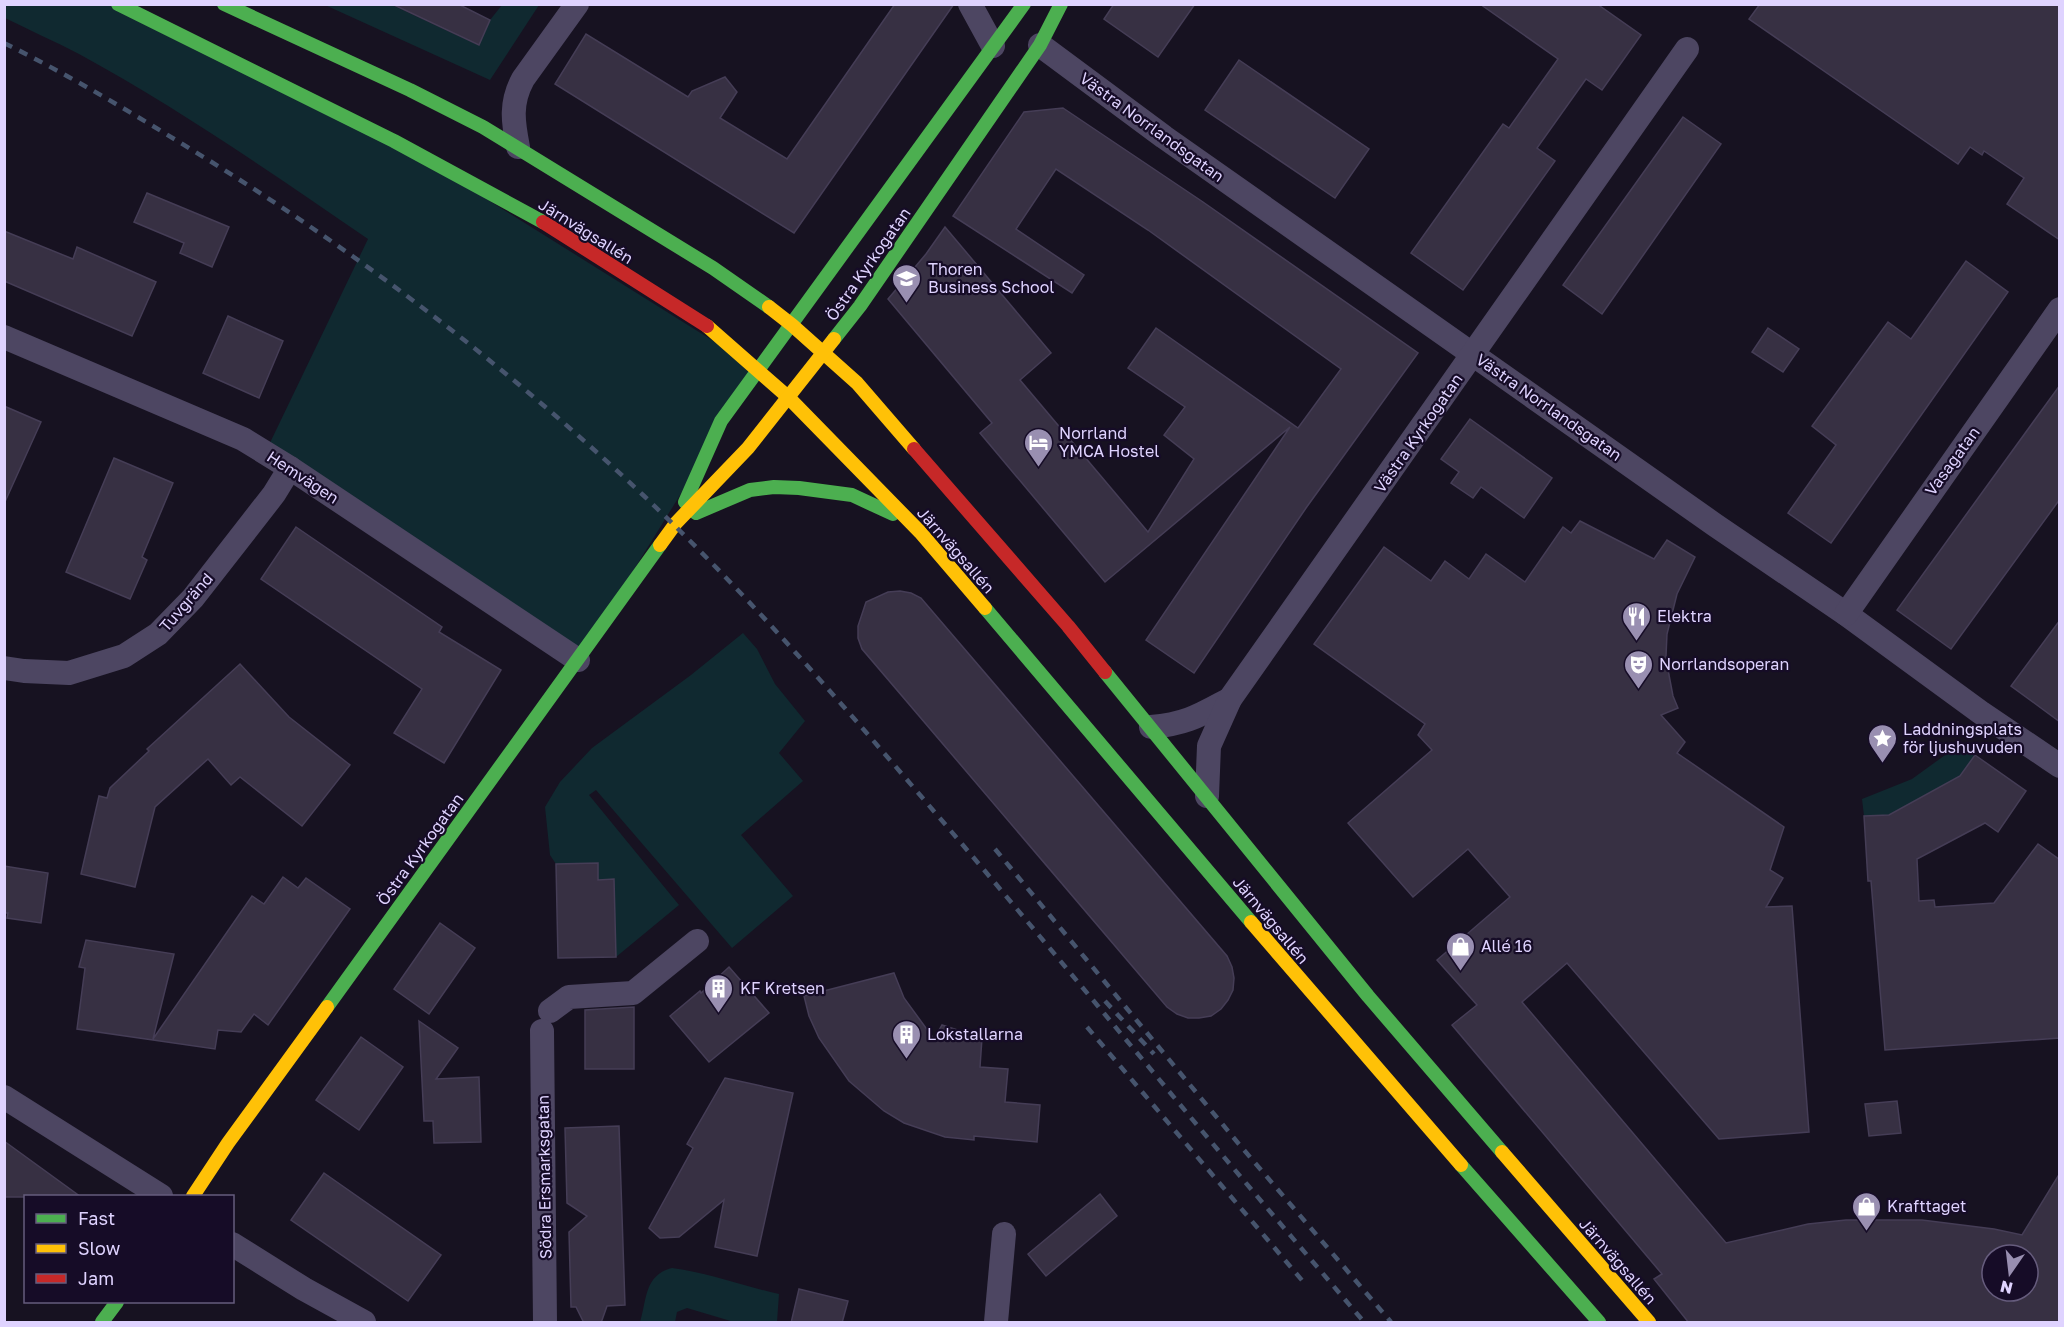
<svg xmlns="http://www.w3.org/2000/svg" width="2064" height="1327" font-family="'Golos Text',sans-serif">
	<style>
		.green { fill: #102930 }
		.building { fill: #373043; stroke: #453d56; stroke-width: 1.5; fill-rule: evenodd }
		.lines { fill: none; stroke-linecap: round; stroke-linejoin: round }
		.street { stroke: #4d4662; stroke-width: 24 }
		.fast { stroke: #4caf50; stroke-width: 14 }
		.slow { stroke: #ffc107; stroke-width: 14 }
		.jam { stroke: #c62828; stroke-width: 14 }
		.rail { stroke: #46546d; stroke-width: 4.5; stroke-dasharray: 9 8; stroke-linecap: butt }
		.labels { text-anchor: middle; stroke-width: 4.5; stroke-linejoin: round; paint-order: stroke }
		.street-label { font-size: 16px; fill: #dfd3ff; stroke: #160c27 }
		.poi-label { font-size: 16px; fill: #dfd3ff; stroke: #160c27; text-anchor: start }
	</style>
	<rect width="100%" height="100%" fill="#171221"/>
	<!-- green -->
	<g class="green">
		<path d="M4,5H118L394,141L758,369L578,660L267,449L368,239C275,175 178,108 79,54C54,41 29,30 5,18Z"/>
		<polygon points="325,5 392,5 478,45 490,20 502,5 539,5 490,80"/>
		<polygon points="743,633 757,649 775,684 805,721 779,753 803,781 741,835 793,896 732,948 596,790 589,795 679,905 616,957 614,880 598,880 598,863 556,864 550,855 545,807 560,782 592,748 691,675"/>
		<polygon points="1959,745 1975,755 1960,776 1889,815 1864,816 1862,799 1912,779"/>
		<path d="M672,1268C709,1273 743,1286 779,1294L777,1322H734L687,1308L677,1312L675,1322H640C647,1300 644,1275 672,1268Z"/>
	</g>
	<!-- building -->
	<g class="building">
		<polygon points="392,4 458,4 490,20 479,45"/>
		<polygon points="895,4 954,4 794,233 555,84 586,34 688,97 692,91 725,77 737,92 720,118 787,159"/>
		<polygon points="1114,4 1195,4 1158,57 1104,19"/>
		<polygon points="1480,4 1597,4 1641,35 1602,90 1586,79 1537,148 1555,161 1463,290 1411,253 1503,124 1509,128 1558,59"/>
		<polygon points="1760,4 2060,4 2060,240 2007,204 2024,178 1984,151 1982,155 1970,147 1958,164 1749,19"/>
		<polygon points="1239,60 1369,149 1335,198 1205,110"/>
		<polygon points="1063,108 1203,202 1418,353 1306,508 1194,673 1146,640 1290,427 1105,582 980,433 992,423 888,299 926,254 945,227 1051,353 1020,380 1148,532 1194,459 1164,435 1185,407 1128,368 1156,328 1298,428 1341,369 1148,230 1056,169 1016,229 1084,275 1072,293 953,216 1024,112"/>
		<polygon points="1683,117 1721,144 1602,314 1563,285"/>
		<polygon points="147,193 229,227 212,267 180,253 184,243 134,222"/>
		<polygon points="4,231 73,259 77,247 156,282 132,336 4,281"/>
		<polygon points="1966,261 2008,292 1831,543 1788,513 1836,445 1812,426 1888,322 1911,339"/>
		<polygon points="228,316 283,341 259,398 203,373"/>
		<polygon points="1768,328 1799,349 1783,372 1752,352"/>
		<polygon points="2060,385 2060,499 1951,649 1897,610"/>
		<polygon points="4,406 41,422 4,504"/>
		<polygon points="1470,419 1552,478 1524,518 1481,487 1473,498 1451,483 1459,472 1441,459"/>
		<polygon points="114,458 173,483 142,557 147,560 130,599 66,572"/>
		<path d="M1580,521L1654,559L1667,540L1695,557L1677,594L1667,634L1666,656L1669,675L1673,696L1678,708L1661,715L1685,742L1677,753L1784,827L1770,870L1783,878L1766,907L1792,906L1809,1132L1719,1139L1567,963L1522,1002L1726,1243L1808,1224L1846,1220H1922L1994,1229L2022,1235L2060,1173V1323H1689L1654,1279L1662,1274L1452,1025L1477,1005L1437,960L1510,897L1468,849L1413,897L1348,823L1432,750L1418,735L1425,724L1314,644L1384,547L1431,581L1445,561L1469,579L1486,554L1525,582L1563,527L1571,533ZM1992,1255H2028V1291H1992Z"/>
		<polygon points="296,527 442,627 439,632 501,670 444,763 394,733 422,689 261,579"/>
		<polygon points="900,591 911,593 921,598 1227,956 1232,967 1234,978 1233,990 1228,1000 1221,1009 1211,1016 1199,1018 1188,1018 1177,1014 1167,1007 862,649 858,638 858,626 866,602 888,592"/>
		<polygon points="2060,620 2060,722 2011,686"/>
		<polygon points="240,664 289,717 350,765 302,826 240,777 231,785 208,759 155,807 135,887 81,874 99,796 107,798 110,788 149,751 147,749"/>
		<polygon points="1975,755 2026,791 1998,832 1985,823 1917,859 1919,901 1934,900 1935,907 1994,903 2038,844 2060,860 2060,1038 1885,1050 1871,881 1868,881 1864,816 1889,815 1960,776"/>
		<polygon points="598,863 598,880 614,879 616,957 558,958 556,864"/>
		<polygon points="4,866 48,873 41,923 7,918 8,913 4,913"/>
		<polygon points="283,877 298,888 306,878 350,909 268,1025 254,1014 241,1032 218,1030 215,1049 77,1029 85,968 79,967 86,940 174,954 153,1039 252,896 264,904"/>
		<polygon points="440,923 475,948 429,1014 394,989"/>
		<polygon points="729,967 769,1013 709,1062 670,1016 700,991 701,993"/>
		<polygon points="894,973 904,998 934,1039 942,1025 982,1038 980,1067 1008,1069 1005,1102 1040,1105 1037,1142 974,1136 974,1140 945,1137 904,1123 884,1111 849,1081 819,1038 809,1016 804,996"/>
		<polygon points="634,1007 634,1069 585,1069 585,1010"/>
		<polygon points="419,1021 458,1048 436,1079 479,1077 481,1142 434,1143 433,1121 424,1121"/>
		<polygon points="361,1037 403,1067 359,1130 316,1100"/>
		<polygon points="725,1078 793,1093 757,1256 715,1247 724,1200 679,1237 660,1238 649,1228 693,1148 687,1144"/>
		<polygon points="1897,1101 1901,1133 1869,1136 1865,1104"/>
		<polygon points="619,1126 625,1305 607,1306 601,1323 584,1323 576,1307 571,1307 569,1232 587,1216 567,1203 565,1128"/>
		<polygon points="4,1141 81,1197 4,1197"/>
		<polygon points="324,1173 441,1255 408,1301 291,1220"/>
		<polygon points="1100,1194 1117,1216 1046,1276 1028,1254"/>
		<polygon points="799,1289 848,1301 842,1323 791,1323"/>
	</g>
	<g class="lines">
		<!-- street -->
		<g class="street">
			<polyline points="970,4 993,46"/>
			<polyline points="1040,45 1164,137 1715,525 1846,614 1980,712 2060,766"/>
			<path d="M518,147C513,122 510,103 523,79L577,4"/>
			<polyline points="4,337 243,439 290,468 578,660"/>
			<polyline points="1846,614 2060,309"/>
			<polyline points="4,668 24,671 69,673 124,656 158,634 193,598 274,494 290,468"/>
			<path d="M1151,727C1187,724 1200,715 1230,699"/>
			<polyline points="1207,796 1209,746 1230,699 1687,49"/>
			<polyline points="550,1011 569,997 633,993 697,941"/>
			<polyline points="542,1031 545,1322"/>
			<polyline points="4,1097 161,1196"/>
			<polyline points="232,1244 304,1289 364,1322"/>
			<polyline points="996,1322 1004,1234"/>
		</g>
		<!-- fast -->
		<g class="fast">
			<polyline points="118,4 394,141 543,222"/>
			<polyline points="224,4 410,90 483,127 713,268 769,307"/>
			<polyline points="834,339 860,306 1040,45 1061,4"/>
			<polyline points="685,502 721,421 1024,4"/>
			<polyline points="696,513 750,490 774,487 799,488 852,495 893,514"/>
			<polyline points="985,608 1251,922"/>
			<polyline points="1105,672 1368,996 1502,1152"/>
			<polyline points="327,1007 660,545"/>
			<polyline points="1461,1165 1599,1322"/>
			<polyline points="102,1322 117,1302"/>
		</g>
		<!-- slow -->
		<g class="slow">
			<polyline points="769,307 792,325 857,383 914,449"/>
			<polyline points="707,326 788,397 920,532 985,608"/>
			<polyline points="660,545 676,523 748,448 834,339"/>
			<polyline points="1251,922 1461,1165"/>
			<polyline points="1502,1152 1649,1322"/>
			<polyline points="193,1196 228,1143 327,1007"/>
		</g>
		<!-- jam -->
		<g class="jam">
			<polyline points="543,222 707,326"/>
			<polyline points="914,449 1068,626 1105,672"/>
		</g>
		<!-- rail -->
		<g class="rail">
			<path d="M4,43C75,78 142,119 210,161C365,258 510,369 643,495C758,604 860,725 962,844C1030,924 1096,1004 1163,1084C1229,1164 1297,1243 1364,1322"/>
			<polyline points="995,849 1238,1143 1391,1322"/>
			<polyline points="1105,1001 1154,1054"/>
			<polyline points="1087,1027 1306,1285"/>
		</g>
	</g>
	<!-- icons -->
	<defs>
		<symbol id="school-pin" viewBox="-11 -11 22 30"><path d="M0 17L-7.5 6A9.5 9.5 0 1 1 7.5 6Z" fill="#998fb1" stroke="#160c27"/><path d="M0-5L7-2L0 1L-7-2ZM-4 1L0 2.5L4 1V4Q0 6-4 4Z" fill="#fff"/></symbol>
		<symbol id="hotel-pin" viewBox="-11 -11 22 30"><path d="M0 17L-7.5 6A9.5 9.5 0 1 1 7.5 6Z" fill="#998fb1" stroke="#160c27"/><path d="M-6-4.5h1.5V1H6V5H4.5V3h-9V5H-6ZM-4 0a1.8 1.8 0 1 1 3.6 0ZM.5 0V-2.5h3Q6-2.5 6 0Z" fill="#fff"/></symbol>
		<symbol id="restaurant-pin" viewBox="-11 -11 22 30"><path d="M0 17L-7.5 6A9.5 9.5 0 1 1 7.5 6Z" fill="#998fb1" stroke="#160c27"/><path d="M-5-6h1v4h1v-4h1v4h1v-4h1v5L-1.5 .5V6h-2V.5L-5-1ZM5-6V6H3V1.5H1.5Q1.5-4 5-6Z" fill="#fff"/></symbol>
		<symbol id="theatre-pin" viewBox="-11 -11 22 30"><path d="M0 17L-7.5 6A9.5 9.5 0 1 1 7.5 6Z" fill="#998fb1" stroke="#160c27"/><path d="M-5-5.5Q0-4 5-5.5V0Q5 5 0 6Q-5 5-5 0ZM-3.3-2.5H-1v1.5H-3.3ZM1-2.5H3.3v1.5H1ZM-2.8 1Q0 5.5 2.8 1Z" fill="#fff"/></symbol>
		<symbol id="sight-pin" viewBox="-11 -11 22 30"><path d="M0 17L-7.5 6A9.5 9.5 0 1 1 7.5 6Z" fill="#998fb1" stroke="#160c27"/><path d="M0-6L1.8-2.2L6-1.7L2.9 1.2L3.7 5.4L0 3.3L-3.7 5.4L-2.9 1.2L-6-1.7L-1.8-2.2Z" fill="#fff"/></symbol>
		<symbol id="shop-pin" viewBox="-11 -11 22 30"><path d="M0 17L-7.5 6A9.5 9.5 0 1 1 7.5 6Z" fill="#998fb1" stroke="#160c27"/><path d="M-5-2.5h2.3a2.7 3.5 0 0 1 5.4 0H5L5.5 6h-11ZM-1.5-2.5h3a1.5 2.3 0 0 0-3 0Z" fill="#fff"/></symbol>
		<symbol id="building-pin" viewBox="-11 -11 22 30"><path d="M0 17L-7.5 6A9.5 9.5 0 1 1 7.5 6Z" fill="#998fb1" stroke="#160c27"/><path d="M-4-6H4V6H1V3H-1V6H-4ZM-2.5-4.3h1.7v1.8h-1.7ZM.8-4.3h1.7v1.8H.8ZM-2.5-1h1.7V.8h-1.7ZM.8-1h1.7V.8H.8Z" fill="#fff"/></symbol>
	</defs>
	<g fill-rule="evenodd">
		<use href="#school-pin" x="890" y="262" width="33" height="45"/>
		<use href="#hotel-pin" x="1022" y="426" width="33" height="45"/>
		<use href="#restaurant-pin" x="1620" y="600" width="33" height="45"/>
		<use href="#theatre-pin" x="1622" y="648" width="33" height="45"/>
		<use href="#sight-pin" x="1866" y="722" width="33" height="45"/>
		<use href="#shop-pin" x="1444" y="930" width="33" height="45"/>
		<use href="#building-pin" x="702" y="972" width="33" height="45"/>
		<use href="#building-pin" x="890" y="1018" width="33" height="45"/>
		<use href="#shop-pin" x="1850" y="1190" width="33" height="45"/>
	</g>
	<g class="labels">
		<!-- street labels -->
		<g class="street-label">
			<text transform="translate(1152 127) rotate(36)" y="6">Västra Norrlandsgatan</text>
			<text transform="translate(586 231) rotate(32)" y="6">Järnvägsallén</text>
			<text transform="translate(868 264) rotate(-55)" y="6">Östra Kyrkogatan</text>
			<text transform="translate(1549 407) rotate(35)" y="6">Västra Norrlandsgatan</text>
			<text transform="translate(1418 433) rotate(-55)" y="6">Västra Kyrkogatan</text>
			<text transform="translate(1952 461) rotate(-54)" y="6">Vasagatan</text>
			<text transform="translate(303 477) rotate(33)" y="6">Hemvägen</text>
			<text transform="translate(956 550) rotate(49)" y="6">Järnvägsallén</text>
			<text transform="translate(186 602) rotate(-49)" y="6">Tuvgränd</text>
			<text transform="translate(420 849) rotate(-54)" y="6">Östra Kyrkogatan</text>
			<text transform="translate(1271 920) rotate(50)" y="6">Järnvägsallén</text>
			<text transform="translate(544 1177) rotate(-91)" y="6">Södra Ersmarksgatan</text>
			<text transform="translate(1618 1261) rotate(49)" y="6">Järnvägsallén</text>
		</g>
		<!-- poi labels -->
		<g class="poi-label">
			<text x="928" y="275">Thoren<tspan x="928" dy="18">Business School</tspan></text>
			<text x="1059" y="439">Norrland<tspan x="1059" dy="18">YMCA Hostel</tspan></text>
			<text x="1657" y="622">Elektra</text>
			<text x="1659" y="670">Norrlandsoperan</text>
			<text x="1903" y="735">Laddningsplats<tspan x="1903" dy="18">för ljushuvuden</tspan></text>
			<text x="1481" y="952">Allé 16</text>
			<text x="740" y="994">KF Kretsen</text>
			<text x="927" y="1040">Lokstallarna</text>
			<text x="1887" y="1212">Krafttaget</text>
		</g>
	</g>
	<!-- border -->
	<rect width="2064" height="1327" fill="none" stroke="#dfd3ff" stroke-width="12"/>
	<!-- legend -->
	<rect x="24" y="1195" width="210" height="108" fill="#160c27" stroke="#665c7d" stroke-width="1.5"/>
	<rect x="36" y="1214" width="30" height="9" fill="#4caf50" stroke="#665c7d" stroke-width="1.5"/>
	<text x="78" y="1225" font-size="18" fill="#dfd3ff">Fast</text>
	<rect x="36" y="1244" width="30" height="9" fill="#ffc107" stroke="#665c7d" stroke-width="1.5"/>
	<text x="78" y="1255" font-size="18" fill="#dfd3ff">Slow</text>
	<rect x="36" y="1274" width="30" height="9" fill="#c62828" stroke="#665c7d" stroke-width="1.5"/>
	<text x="78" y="1285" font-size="18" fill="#dfd3ff">Jam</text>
	<!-- north arrow -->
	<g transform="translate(2010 1273) rotate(194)"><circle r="28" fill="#160c27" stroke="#665c7d" stroke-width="1.5"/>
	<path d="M0-4.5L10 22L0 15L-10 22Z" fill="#998fb1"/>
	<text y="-9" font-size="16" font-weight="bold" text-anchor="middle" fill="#dfd3ff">N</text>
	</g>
</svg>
